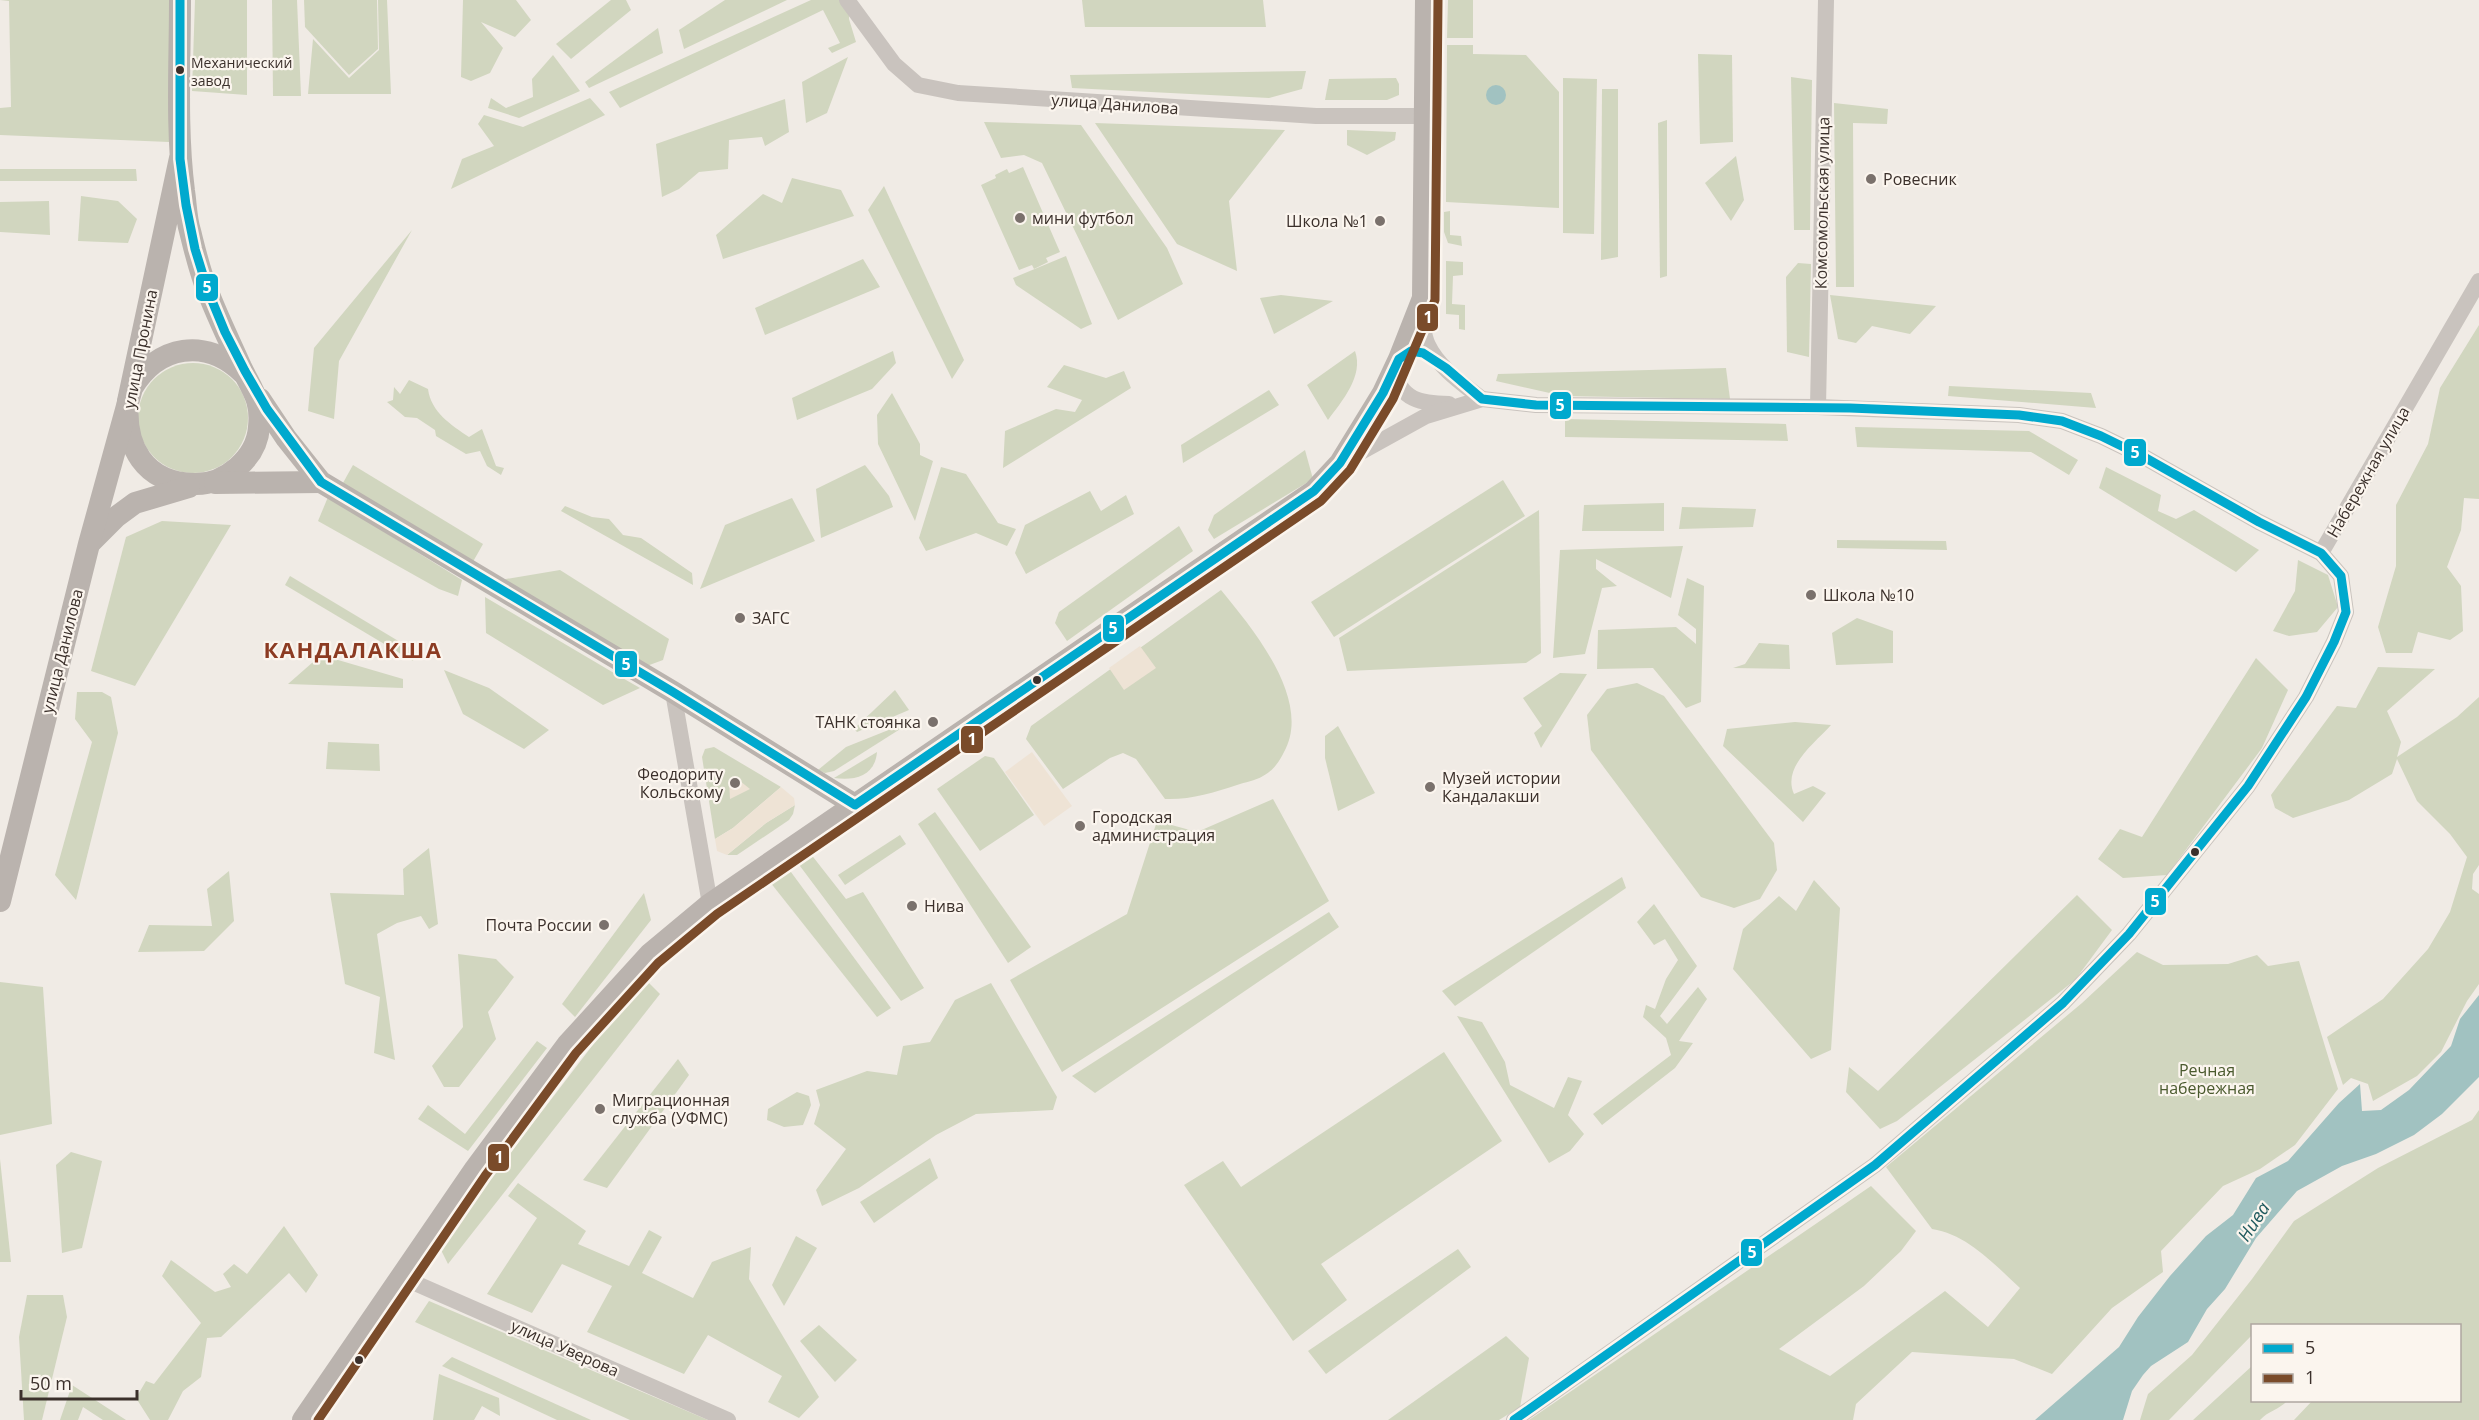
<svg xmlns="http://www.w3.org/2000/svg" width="2479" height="1420" font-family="'Open Sans',sans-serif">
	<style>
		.green { fill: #d1d6bf }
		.plaza { fill: #eee3d5 }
		.water { fill: #a1c2c1 }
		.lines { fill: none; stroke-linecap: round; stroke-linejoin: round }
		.street { stroke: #c9c3be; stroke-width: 16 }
		.secondary { stroke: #bab3ae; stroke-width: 22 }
		.bus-1-casing { stroke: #fbf5ee; stroke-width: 14 }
		.bus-2-casing { stroke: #fbf5ee; stroke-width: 14 }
		.bus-1 { stroke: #00a9ce; stroke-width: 9 }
		.bus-2 { stroke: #7a4b2a; stroke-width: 9 }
		.bus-dot { fill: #3b302b; stroke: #fbf5ee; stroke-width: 2 }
		.poi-dot { fill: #7a716c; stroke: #fbf5ee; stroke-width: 2 }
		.labels { text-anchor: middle; stroke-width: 4.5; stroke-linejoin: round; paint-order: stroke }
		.bus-label { font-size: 14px; fill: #3b302b; stroke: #fbf5ee; text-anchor: start }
		.street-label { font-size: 16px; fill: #3b302b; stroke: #fbf5ee }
		.poi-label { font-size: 16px; fill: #3b302b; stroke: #fbf5ee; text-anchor: start }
		.park-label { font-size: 16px; fill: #4a5a2e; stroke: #fbf5ee }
		.water-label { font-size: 18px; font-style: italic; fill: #1f5a5e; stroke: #fbf5ee }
		.district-label { font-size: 22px; font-weight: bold; letter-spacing: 1.5px; fill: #8c3b22; stroke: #fbf5ee }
		.line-badge { stroke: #fbf5ee; stroke-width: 2 }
		.badge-label { font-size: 16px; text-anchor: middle; font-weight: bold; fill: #fff }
	</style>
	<rect width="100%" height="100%" fill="#f0ebe5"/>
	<!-- green -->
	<g class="green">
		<polygon points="0,0 169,0 169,142 0,135 0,108 11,107 9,1"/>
		<polygon points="195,0 247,0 247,95 192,91"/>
		<polygon points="272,0 297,0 301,96 273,96"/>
		<polygon points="304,0 377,0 378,49 349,75 305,27"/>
		<polygon points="378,0 387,0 391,94 308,94 313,39 349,78 379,50"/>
		<polygon points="463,0 516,0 531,20 515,37 481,22 503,48 490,73 471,81 461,77"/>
		<polygon points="611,0 626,0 631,10 571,59 556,44"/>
		<polygon points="725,0 787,0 684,49 679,30"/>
		<polygon points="811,0 841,0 849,10 849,19 856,42 832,53 828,48 840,43 823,10 620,108 609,92"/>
		<polygon points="1082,0 1263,0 1266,27 1085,27"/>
		<polygon points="1448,0 1473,0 1473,38 1447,38"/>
		<polygon points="658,28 663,53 589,88 585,82"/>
		<polygon points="1447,45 1473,45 1473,54 1526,55 1559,92 1559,208 1446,202"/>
		<polygon points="1698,54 1732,55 1733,142 1700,144"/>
		<polygon points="553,55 580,91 519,118 488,108 491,98 506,108 533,97 532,79"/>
		<polygon points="848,57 827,113 806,123 802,82"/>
		<polygon points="1306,71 1302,89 1269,98 1072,88 1070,75"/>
		<polygon points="1791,77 1812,80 1810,230 1794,230"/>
		<polygon points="1396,78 1399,84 1399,95 1387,100 1325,100 1329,79"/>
		<polygon points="1563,78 1597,79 1594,234 1563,233"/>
		<polygon points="1602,89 1618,89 1618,257 1601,260"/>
		<polygon points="590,98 605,115 451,189 462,159 494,146 478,124 484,115 523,127"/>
		<polygon points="785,99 789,132 765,146 762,137 729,140 728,169 699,172 679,189 662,197 656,144"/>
		<polygon points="1834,103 1888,109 1887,124 1853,123 1854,287 1836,287"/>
		<polygon points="1667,120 1667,276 1660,278 1658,123"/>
		<polygon points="984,122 1081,125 1167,248 1183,284 1118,320 1042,163 1024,155 1001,158"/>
		<polygon points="1095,123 1285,130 1229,201 1237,271 1177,244"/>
		<polygon points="1347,130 1396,132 1395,140 1367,155 1347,145"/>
		<polygon points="1736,156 1744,200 1731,221 1705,183"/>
		<polygon points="1023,167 1060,252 1046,258 1048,262 1034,269 1032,265 1019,270 981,185 996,178 995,175 1007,169 1009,173"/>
		<polygon points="0,169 136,169 137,181 0,181"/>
		<polygon points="792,178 841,190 854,216 723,259 716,235 763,194 782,203"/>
		<polygon points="884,186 964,360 952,379 868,210"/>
		<polygon points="81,196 118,201 137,219 128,243 78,241"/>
		<polygon points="49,201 50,235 0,232 0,202"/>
		<polygon points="1450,211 1450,235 1461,236 1462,246 1448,243 1444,232 1444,212"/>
		<polygon points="412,230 339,361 334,419 308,411 314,348"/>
		<polygon points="1066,256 1092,324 1081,329 1016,285 1013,278"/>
		<polygon points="863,259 880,287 765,335 755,308"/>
		<polygon points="1446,261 1463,262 1463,275 1453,276 1452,304 1465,305 1465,330 1459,329 1459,315 1446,314"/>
		<polygon points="1798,263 1811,264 1809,357 1787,352 1786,277"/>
		<polygon points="1281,295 1333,301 1274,334 1260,298"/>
		<polygon points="1830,295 1936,306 1910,334 1872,326 1856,343 1838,339"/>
		<polygon points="2479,325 2479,499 2464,498 2461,530 2447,567 2461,586 2463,631 2450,640 2418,632 2412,653 2386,653 2378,627 2396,566 2396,505 2428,444 2440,388"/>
		<polygon points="893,351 896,363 872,389 797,420 792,398"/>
		<path d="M1355,351C1364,376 1342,401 1328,420L1307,385Z"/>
		<circle cx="193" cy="418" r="55"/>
		<polygon points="1064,365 1106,378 1124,371 1131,388 1003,468 1005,431 1056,409 1075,412 1082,400 1047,387"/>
		<polygon points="1726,368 1730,399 1563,396 1496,381 1498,374"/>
		<path d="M409,380L428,389C431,412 451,425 469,437L482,429L496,466L504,468L501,475L487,466L480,451L466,454L436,436L435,430L417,418L405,417L387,402L393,400L394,387L400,394Z"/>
		<polygon points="1949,386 2091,393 2096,408 1948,396"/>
		<polygon points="1269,390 1279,405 1183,463 1181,445"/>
		<polygon points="892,393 920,444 920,455 933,461 915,521 878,444 877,415"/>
		<polygon points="1565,419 1786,424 1788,441 1565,437"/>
		<polygon points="1855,427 2029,431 2078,460 2069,475 2031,452 1857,447"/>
		<polygon points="1305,450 1313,479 1214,539 1208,530 1214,515"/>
		<polygon points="353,465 483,544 470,567 339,490"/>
		<polygon points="865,465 889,496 893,507 821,538 816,489"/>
		<polygon points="941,467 966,474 998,523 1016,529 1007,546 976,533 926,551 919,538"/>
		<polygon points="2106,467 2161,495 2158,511 2176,519 2194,510 2259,550 2236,572 2099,488"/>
		<polygon points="1503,480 1525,516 1334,637 1311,602"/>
		<polygon points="1090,491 1101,511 1126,495 1134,514 1026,574 1015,553 1025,525"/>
		<polygon points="328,497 462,580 458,596 439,589 318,521"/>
		<polygon points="792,498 815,541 700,589 725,525"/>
		<polygon points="1664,503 1664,531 1582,531 1584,505"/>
		<polygon points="565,506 592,517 609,519 623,535 641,538 692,573 693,585 561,511"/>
		<polygon points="1682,507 1756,509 1753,527 1679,529"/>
		<polygon points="1539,510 1541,653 1526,663 1347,671 1339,638"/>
		<polygon points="162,521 231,525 135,686 91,671 126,537"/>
		<polygon points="1179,526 1193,551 1067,641 1055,623 1059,612"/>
		<polygon points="1837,540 1946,541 1947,550 1837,548"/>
		<polygon points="1683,546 1671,598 1596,559 1596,569 1617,586 1602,588 1585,654 1553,658 1560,550"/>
		<polygon points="2298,560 2328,575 2338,607 2317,632 2289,636 2273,631 2295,591"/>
		<polygon points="560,570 669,639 663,660 644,667 500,580"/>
		<polygon points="290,576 415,651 413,661 285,585"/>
		<polygon points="1687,578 1704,586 1701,702 1686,708 1653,668 1597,669 1598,630 1676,627 1696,644 1696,629 1678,615"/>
		<path d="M1221,590C1252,628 1313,700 1284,752C1279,762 1273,771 1263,776C1255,781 1245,782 1237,785C1213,793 1190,800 1165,799L1136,759L1123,753L1110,758L1063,789L1026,739L1031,726Z"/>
		<polygon points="485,597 619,676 640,688 603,705 486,633"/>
		<polygon points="1857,618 1893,631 1893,663 1836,665 1832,633"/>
		<polygon points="1759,643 1789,645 1790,669 1733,668 1745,664"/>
		<polygon points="321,655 403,679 403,688 288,684"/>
		<polygon points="2256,658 2288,690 2262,748 2167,875 2123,878 2098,859 2120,829 2142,837"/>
		<polygon points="2378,667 2435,669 2387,711 2401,742 2397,757 2457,717 2479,697 2479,865 2473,874 2472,889 2479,894 2479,984 2467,1001 2441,1052 2417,1076 2373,1101 2368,1084 2351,1078 2343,1085 2327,1037 2383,999 2428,949 2450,912 2467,857 2450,834 2417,801 2397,759 2392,774 2349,800 2293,818 2275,808 2271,795 2337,706 2356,708"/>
		<polygon points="444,670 489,688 549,730 524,749 463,714"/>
		<polygon points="1560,673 1587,674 1541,748 1534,733 1542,726 1523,698"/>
		<polygon points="1637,683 1664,696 1774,843 1777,870 1760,899 1734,908 1701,897 1591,750 1587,715 1607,689"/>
		<polygon points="895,690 909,710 857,732 854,729"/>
		<polygon points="77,692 102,692 111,697 118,733 76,900 55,875 92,742 75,719"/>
		<polygon points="916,719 834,771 825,773 818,770 846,747"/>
		<path d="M1795,722L1831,725C1814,744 1782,767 1794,794L1813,786L1826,793L1803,822L1723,746L1727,729Z"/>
		<polygon points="1338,726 1375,793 1338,811 1325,758 1325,736"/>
		<polygon points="328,742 379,744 380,771 326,769"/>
		<polygon points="714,747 781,787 733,828 715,839 702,757 705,749"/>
		<path d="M877,752C875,776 855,781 834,778Z"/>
		<polygon points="985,756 994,758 1034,815 980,851 937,789"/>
		<polygon points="1273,799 1329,901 1062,1072 1010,980 1127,914 1157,821 1197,832"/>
		<polygon points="795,805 793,814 789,820 737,855 727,855 766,823"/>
		<polygon points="935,812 1031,947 1008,963 918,824"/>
		<polygon points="900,835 906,844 845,885 838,875"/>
		<polygon points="429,848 438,924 429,929 421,916 397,923 377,934 395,1060 374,1053 380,997 345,984 330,893 404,895 403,869"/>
		<polygon points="810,853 846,899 863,892 924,988 901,1001 797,862"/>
		<polygon points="788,868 891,1008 877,1017 770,882"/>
		<polygon points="229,871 234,921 204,951 138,952 149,925 212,926 207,889"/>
		<polygon points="1622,877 1626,888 1455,1006 1442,991"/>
		<polygon points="1814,880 1840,908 1831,1050 1811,1059 1733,969 1743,929 1779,896 1796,911"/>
		<polygon points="644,893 651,920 575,1017 562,1004"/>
		<polygon points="2077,895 2112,930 2075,980 1897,1121 1880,1129 1846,1092 1849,1067 1878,1091"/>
		<polygon points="1654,904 1697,966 1660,1016 1667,1024 1698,987 1707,999 1679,1041 1693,1043 1675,1068 1602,1125 1593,1114 1671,1055 1666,1038 1643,1017 1646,1005 1655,1009 1666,979 1678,960 1665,939 1654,945 1637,922"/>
		<polygon points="1329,912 1339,927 1095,1093 1072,1076"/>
		<path d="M2137,952L2163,965L2228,964L2257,955L2268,966L2299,961L2338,1089L2295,1145L2260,1169L2223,1186L2161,1251L2163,1272L2112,1308L2052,1374L2014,1359L1912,1352L1856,1404L1853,1420H1529L1871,1186L1916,1231L1901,1251L1864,1286L1779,1349L1830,1376L1945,1291L1988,1327L2020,1288C1995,1265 1967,1234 1932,1229L1886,1167L2082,1003Z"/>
		<polygon points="458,954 496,959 514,977 488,1012 496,1039 459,1087 444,1087 432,1066 463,1027"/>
		<polygon points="644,978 660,994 448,1264 439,1246"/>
		<polygon points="0,982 43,987 52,1124 0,1135"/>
		<polygon points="991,983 1057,1097 1053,1110 976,1114 936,1135 859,1188 822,1206 816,1190 846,1149 814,1124 820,1105 816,1090 867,1071 897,1075 903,1046 930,1042 955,1000"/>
		<polygon points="1457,1016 1482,1022 1505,1062 1510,1085 1554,1108 1568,1077 1582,1081 1568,1115 1584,1134 1570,1151 1549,1163"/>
		<polygon points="537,1041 547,1048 468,1151 418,1119 428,1105 465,1134"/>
		<polygon points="1444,1052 1502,1141 1321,1264 1347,1300 1293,1341 1184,1185 1223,1161 1241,1187"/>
		<polygon points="678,1059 689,1075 607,1188 583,1180"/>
		<polygon points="797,1092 809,1096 811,1105 803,1125 784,1127 767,1120 768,1109"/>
		<polygon points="2479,1110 2479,1420 2294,1420 2312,1401 2460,1400 2460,1326 2252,1326 2252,1335 2169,1420 2140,1420 2148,1394 2192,1355 2252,1279 2294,1221 2378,1168 2472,1120"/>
		<polygon points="71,1152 102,1161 82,1248 62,1253 56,1165"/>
		<polygon points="930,1158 938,1178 874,1223 860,1202"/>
		<polygon points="0,1159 11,1262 0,1262"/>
		<polygon points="518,1183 586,1231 578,1244 629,1266 649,1230 662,1237 642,1273 693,1298 712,1262 751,1247 749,1279 819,1397 799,1418 768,1402 782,1376 708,1335 684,1374 587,1332 612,1286 562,1264 532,1313 487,1294 537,1218 508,1196"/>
		<polygon points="284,1226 318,1275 306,1293 289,1273 221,1337 207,1338 201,1377 183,1391 168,1420 150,1420 136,1398 146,1381 154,1384 201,1323 162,1276 171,1260 215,1292 231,1287 223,1274 234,1264 247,1274"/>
		<polygon points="796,1236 817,1248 784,1306 772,1285"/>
		<polygon points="1458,1249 1471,1267 1326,1374 1308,1351"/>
		<polygon points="27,1295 63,1295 67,1317 42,1420 24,1420 19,1337"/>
		<polygon points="429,1301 708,1420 630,1420 415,1322"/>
		<polygon points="819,1325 857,1360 835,1382 800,1341"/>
		<polygon points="1506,1336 1529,1358 1520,1407 1499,1420 1388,1420"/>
		<polygon points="452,1357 591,1420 557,1420 442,1366"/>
		<path d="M2252,1366V1400L2287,1401C2280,1409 2268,1411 2260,1420H2193Z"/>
		<polygon points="439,1374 499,1398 500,1416 482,1406 474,1420 433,1420"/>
		<polygon points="72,1385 126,1420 103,1420 83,1407 78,1420 60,1420"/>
	</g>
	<!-- plaza -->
	<g class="plaza">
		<polygon points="1140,646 1156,668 1124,690 1109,668"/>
		<polygon points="1032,752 1072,806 1044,826 1005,772"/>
		<polygon points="735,777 750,789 730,799 729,781"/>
		<polygon points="781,787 794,798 795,805 766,823 727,855 717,851 715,839 733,828"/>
	</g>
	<!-- water -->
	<g class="water">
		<circle cx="1496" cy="95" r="10"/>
		<polygon points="2479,995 2479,1077 2442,1114 2414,1135 2376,1154 2342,1166 2297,1191 2256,1238 2225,1289 2207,1309 2188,1342 2151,1366 2143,1375 2132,1391 2123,1420 2035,1420 2119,1347 2138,1317 2170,1276 2206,1236 2233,1215 2256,1178 2288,1161 2339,1103 2360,1084 2362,1111 2381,1110 2409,1090 2451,1046 2460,1019"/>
	</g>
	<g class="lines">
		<!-- street -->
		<g class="street">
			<polyline points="847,0 894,64 918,85 958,93 1316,116 1425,116"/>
			<path d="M1423,306C1423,318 1422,333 1428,345C1438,367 1463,384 1482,399"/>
			<path d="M1394,369C1400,401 1421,403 1449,404"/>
			<polyline points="1818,407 1826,0"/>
			<polyline points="1341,463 1426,416 1482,399 1536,405 1818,407 2019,415 2062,421 2101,436 2144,457 2259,522 2321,553 2341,576 2346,612 2334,642 2306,697 2248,786 2129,934 2063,1003 1875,1165 1514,1420"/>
			<polyline points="2321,553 2479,281"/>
			<polyline points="673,692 710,904"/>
			<polyline points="401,1277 728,1420"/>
		</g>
		<!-- secondary -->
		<g class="secondary">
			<path d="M180,158L128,401C124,446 144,483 194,484C225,485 257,458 259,427C262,400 252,390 241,367C230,342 218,318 208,292C200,273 195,251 190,231C186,218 186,204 184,191C176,128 180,63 180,0"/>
			<polyline points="260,399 286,438 321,482 673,692 855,805"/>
			<polyline points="215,483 321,482"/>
			<polyline points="90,543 116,517 135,503 189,487"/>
			<path d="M0,901L89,544L132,388C158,345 206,337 243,373"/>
			<polyline points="303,1420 475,1169 567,1045 650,954 710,904 1314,491 1340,463 1383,393 1399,359 1423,298 1426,0"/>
		</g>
		<defs>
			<polyline id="bus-1" points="180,0 180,159 186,205 195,249 208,291 225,332 245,371 267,409 321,482 673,692 855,805 1314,491 1340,463 1383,393 1399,359 1411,351 1423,353 1446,368 1482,399 1536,405 1850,408 2019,415 2062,421 2101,436 2144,457 2259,522 2321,553 2341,576 2346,612 2334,642 2306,697 2248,786 2129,934 2063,1003 1875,1165 1514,1420"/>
			<polyline id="bus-2" points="318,1420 485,1176 576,1053 658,963 717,914 1321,501 1350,470 1393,399 1435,300 1438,0"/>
		</defs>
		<!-- bus-1 casing -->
		<use href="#bus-1" class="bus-1-casing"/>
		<!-- bus-2 casing -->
		<use href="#bus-2" class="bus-2-casing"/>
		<!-- bus-1 -->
		<use href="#bus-1" class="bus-1"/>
		<!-- bus-2 -->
		<use href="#bus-2" class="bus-2"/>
	</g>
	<!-- markers -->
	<g class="bus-dot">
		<circle cx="180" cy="70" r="5"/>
		<circle cx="1037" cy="680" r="5"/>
		<circle cx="2195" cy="852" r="5"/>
		<circle cx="359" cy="1360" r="5"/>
	</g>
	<g class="poi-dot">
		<circle cx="1871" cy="179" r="6"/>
		<circle cx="1020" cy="218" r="6"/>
		<circle cx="1380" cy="221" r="6"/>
		<circle cx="1811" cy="595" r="6"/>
		<circle cx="740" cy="618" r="6"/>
		<circle cx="933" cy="722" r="6"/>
		<circle cx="735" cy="783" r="6"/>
		<circle cx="1430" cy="787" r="6"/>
		<circle cx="1080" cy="826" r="6"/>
		<circle cx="912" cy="906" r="6"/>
		<circle cx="604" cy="925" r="6"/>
		<circle cx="600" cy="1109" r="6"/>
	</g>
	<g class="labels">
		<!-- bus labels -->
		<g class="bus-label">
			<text x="191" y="68">Механический<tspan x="191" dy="18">завод</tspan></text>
		</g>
		<!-- street labels -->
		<g class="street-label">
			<text transform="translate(1115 104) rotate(4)" y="6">улица Данилова</text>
			<text transform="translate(1822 203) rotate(-89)" y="6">Комсомольская улица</text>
			<text transform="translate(140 349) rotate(-79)" y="6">улица Пронина</text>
			<text transform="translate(2368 472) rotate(-60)" y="6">Набережная улица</text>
			<text transform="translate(62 651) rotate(-76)" y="6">улица Данилова</text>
			<text transform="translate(565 1348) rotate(24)" y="6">улица Уверова</text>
		</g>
		<!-- poi labels -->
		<g class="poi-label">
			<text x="1883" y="185">Ровесник</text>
			<text x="1032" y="224">мини футбол</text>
			<text x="1368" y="227" text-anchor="end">Школа №1</text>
			<text x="1823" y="601">Школа №10</text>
			<text x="752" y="624">ЗАГС</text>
			<text x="921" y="728" text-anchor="end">ТАНК стоянка</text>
			<text x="723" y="780" text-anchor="end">Феодориту<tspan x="723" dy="18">Кольскому</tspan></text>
			<text x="1442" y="784">Музей истории<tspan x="1442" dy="18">Кандалакши</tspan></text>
			<text x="1092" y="823">Городская<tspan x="1092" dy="18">администрация</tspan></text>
			<text x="924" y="912">Нива</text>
			<text x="592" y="931" text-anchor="end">Почта России</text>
			<text x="612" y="1106">Миграционная<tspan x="612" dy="18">служба (УФМС)</tspan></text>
		</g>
		<!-- park labels -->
		<g class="park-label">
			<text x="2207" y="1076">Речная<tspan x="2207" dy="18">набережная</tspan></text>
		</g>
		<!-- water labels -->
		<g class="water-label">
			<text transform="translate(2254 1222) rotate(-57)" y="6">Нива</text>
		</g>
		<!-- district labels -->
		<g class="district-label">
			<text x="353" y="658">КАНДАЛАКША</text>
		</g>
	</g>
	<g class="line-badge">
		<rect x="195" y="273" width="24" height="29" rx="6" fill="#00a9ce"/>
		<rect x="1416" y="303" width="23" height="29" rx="6" fill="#7a4b2a"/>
		<rect x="1549" y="391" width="23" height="29" rx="6" fill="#00a9ce"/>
		<rect x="2123" y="438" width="24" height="29" rx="6" fill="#00a9ce"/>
		<rect x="1102" y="614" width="23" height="29" rx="6" fill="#00a9ce"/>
		<rect x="614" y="650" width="24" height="28" rx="6" fill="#00a9ce"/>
		<rect x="960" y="725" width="24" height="29" rx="6" fill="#7a4b2a"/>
		<rect x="2144" y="887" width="23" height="29" rx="6" fill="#00a9ce"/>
		<rect x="487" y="1143" width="23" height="29" rx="6" fill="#7a4b2a"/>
		<rect x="1740" y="1238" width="23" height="29" rx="6" fill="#00a9ce"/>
	</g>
	<g class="badge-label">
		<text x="207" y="293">5</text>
		<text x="1428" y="323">1</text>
		<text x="1560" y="411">5</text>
		<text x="2135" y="458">5</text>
		<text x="1113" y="634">5</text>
		<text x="626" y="670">5</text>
		<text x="972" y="745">1</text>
		<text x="2155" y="907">5</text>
		<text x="499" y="1163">1</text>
		<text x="1752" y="1258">5</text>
	</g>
	<!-- legend -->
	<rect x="2251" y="1324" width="210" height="78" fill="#fbf5ee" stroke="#aea6a0" stroke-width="1.5"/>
	<rect x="2263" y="1344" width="30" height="9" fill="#00a9ce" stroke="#aea6a0" stroke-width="1.5"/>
	<text x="2305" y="1354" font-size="18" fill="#3b302b">5</text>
	<rect x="2263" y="1374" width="30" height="9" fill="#7a4b2a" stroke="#aea6a0" stroke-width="1.5"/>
	<text x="2305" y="1384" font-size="18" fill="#3b302b">1</text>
	<!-- scale -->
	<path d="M21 1390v9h116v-9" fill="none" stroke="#3b302b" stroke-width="3"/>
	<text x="30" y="1390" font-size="18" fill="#3b302b" stroke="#fbf5ee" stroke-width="4.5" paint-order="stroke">50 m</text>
</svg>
